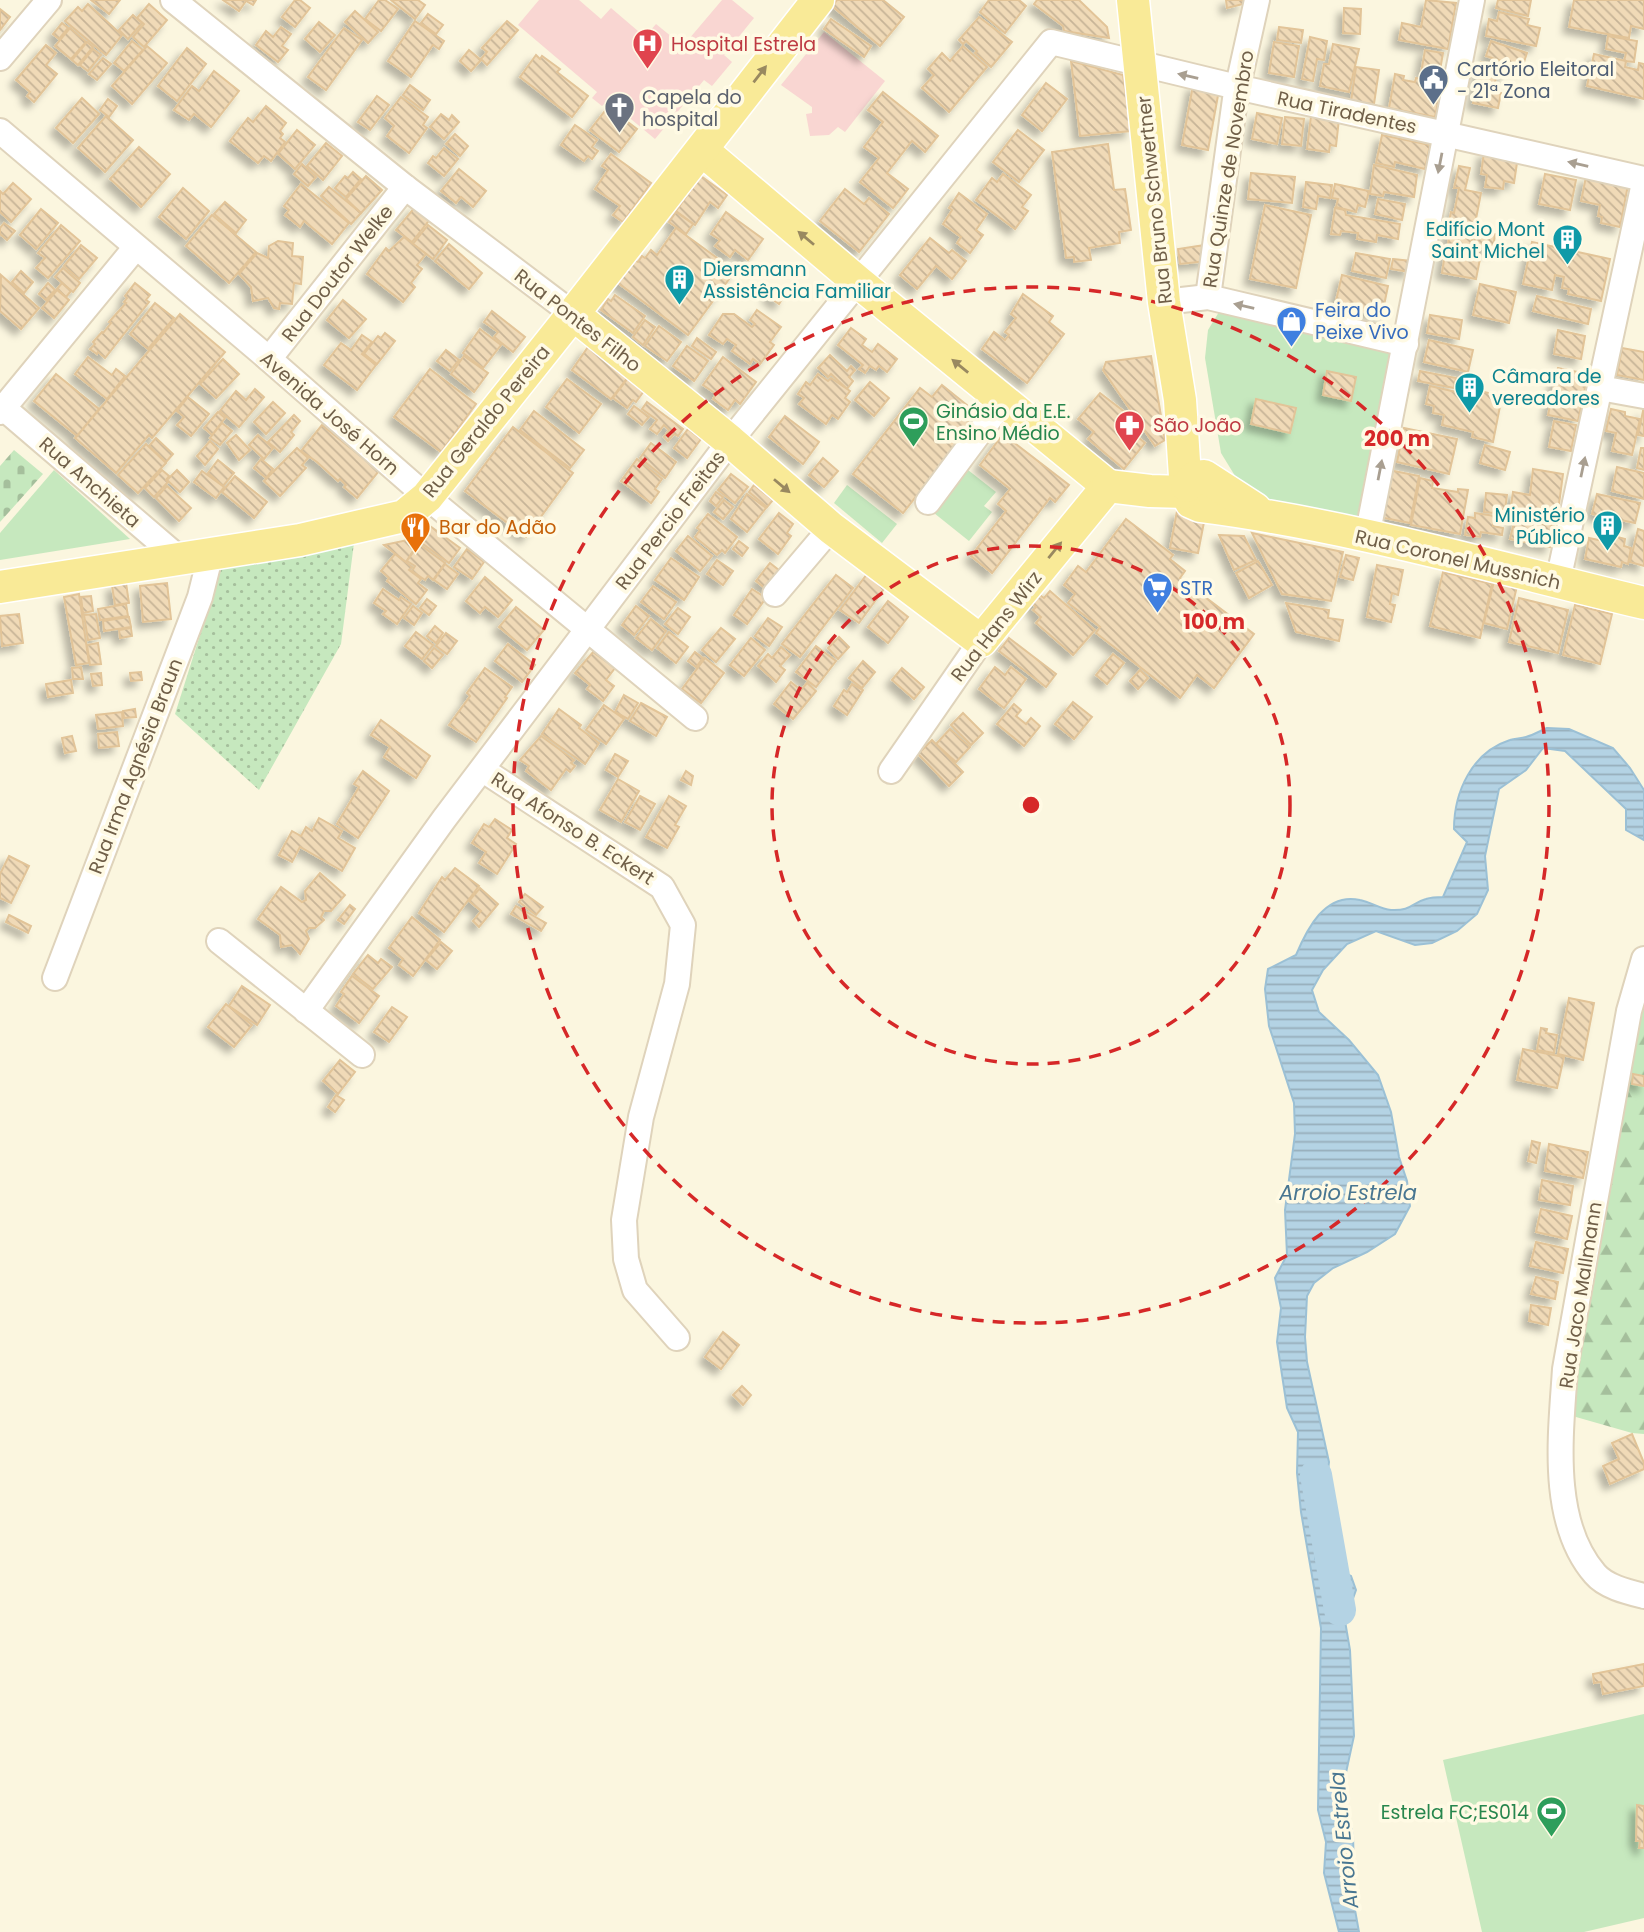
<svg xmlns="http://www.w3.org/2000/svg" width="1644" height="1932" font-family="Poppins,sans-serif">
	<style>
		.medical { fill: #f9d6d2 }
		.grass { fill: url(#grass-dots) }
		.forest { fill: url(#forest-firs) }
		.cemetery { fill: url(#cemetery-stones) }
		.park { fill: #c6e8be }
		.water { fill: url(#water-rules); stroke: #9bc0d5; stroke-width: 2 }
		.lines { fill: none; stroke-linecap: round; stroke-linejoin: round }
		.river { stroke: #b4d3e4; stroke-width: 32 }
		.building { fill: url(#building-back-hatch); stroke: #e2c498; stroke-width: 2; filter: url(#shadow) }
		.minor-casing { stroke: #dfd3bb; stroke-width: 28 }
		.major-casing { stroke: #fff; stroke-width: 35 }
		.minor { stroke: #fff; stroke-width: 24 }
		.major { stroke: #f9ea97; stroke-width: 32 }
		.oneway { fill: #998960 }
		.oneway2 { fill: #a99f91 }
		.ring { fill: none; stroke: #d62828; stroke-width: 3.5; stroke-dasharray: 12 9 }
		.labels { text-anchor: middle; stroke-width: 7; stroke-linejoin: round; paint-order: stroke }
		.health-label { font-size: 19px; fill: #be3a42; stroke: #fffae4; text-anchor: start }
		.service-label { font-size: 19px; fill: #4e5e75; stroke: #fffae4; text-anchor: start }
		.worship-label { font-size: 19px; fill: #5b616d; stroke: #fffae4; text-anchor: start }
		.street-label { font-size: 19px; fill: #705f48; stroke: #fffae4 }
		.culture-label { font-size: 19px; fill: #0d838f; stroke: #fffae4; text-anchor: end }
		.shop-label { font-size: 19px; fill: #366cbe; stroke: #fffae4; text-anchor: start }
		.leisure-label { font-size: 19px; fill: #27864d; stroke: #fffae4; text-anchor: start }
		.food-label { font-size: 19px; fill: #c56008; stroke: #fffae4; text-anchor: start }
		.water-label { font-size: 21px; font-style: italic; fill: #487691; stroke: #fffae4 }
		.centre { fill: #d62828; stroke: #fffae4; stroke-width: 3.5 }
		.ring-label { font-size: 21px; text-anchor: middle; font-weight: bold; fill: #d62828; stroke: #fffae4; stroke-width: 7; stroke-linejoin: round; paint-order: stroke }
	</style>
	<defs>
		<pattern id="grass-dots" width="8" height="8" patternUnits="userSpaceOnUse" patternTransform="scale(1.75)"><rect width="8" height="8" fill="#c6e8be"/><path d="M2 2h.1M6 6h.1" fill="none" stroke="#a5bf9c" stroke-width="1.8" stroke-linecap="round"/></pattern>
		<pattern id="forest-firs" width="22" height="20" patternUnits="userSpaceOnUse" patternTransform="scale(1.75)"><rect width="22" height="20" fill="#c6e8be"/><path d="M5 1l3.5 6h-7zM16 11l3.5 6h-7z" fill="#a5bf9c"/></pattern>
		<pattern id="cemetery-stones" width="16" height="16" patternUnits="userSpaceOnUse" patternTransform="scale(1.75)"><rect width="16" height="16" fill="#c6e8be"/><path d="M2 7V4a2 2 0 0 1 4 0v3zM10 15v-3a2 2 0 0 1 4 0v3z" fill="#a5bf9c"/></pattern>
		<pattern id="water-rules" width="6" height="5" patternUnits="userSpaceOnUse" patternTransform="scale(1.75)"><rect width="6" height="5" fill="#b4d3e4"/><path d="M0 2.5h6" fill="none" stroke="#97aebb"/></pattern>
		<pattern id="building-back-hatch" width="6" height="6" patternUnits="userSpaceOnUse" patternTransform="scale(1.75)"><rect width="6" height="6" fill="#f0dab7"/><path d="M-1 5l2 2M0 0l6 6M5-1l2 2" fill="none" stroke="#c7b497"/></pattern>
		<filter id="shadow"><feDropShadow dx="-6" dy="6" stdDeviation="3.5" flood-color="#0004"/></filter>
	</defs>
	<rect width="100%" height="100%" fill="#fbf6df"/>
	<!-- medical -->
	<g class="medical">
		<polygon points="539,0 579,0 601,19 611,8 645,37 656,24 683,46 722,0 732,0 754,18 724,55 732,62 712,86 704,80 655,139 608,100 602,106 592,98 597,92 518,25"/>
		<polygon points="824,32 885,81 845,132 838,127 829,135 810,136 806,114 812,113 812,107 781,85"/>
	</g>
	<!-- grass -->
	<polygon class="grass" points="354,543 341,644 259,790 175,714 214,591 217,564"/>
	<!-- forest -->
	<polygon class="forest" points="1644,959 1644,1434 1632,1433 1562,1413"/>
	<!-- cemetery -->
	<polygon class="cemetery" points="14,450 43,474 0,522 0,466"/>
	<!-- park -->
	<g class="park">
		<polygon points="1219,312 1395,351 1361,524 1260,502 1240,484 1221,453 1205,358 1208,330"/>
		<polygon points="54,470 130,539 0,560 0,533"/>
		<polygon points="968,470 996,492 984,506 992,512 969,541 934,513"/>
		<polygon points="847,485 897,524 882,543 834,503"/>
		<polygon points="1644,1714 1644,1918 1584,1932 1482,1932 1443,1760"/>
	</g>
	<!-- water -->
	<path class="water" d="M1547,728L1569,729L1613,748L1630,768L1644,790V840L1626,830V809L1565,751L1543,748L1526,770L1499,789L1485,856L1488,890L1477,914L1457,931L1432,943L1415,945L1376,931L1347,944L1323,970L1312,990L1319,1012L1349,1040L1378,1075L1391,1112L1399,1157L1407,1181L1410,1206L1395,1234L1367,1252L1333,1268L1314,1283L1307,1296L1305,1337L1307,1362L1329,1462L1322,1521L1315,1559L1351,1576L1356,1590L1345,1621L1350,1650L1354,1736L1342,1791L1353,1835L1355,1910L1359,1932H1339L1324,1873L1326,1842L1318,1810L1321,1628L1301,1512L1297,1473L1298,1432L1287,1408L1277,1342L1281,1308L1275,1278L1287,1255L1285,1210L1295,1134L1294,1103L1269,1026L1265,989L1268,969L1296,955C1307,929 1325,892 1360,900C1371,902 1380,909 1391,910C1412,911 1411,903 1426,899C1432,897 1438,897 1443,897L1467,842L1454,829C1454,792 1472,752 1510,740C1515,738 1521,739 1526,737C1533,735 1540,731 1547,728Z"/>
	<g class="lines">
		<!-- river -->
		<polyline class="river" points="1316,1475 1340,1610"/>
	</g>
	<!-- building -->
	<g class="building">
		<polygon points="91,0 120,0 109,14"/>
		<polygon points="223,0 256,0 253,5 246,1 239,11"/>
		<polygon points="295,0 300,0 310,8 295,27 282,17"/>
		<polygon points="379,0 385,0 398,9 381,31 365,19"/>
		<polygon points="391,0 418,0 425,5 415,19"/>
		<polygon points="837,0 883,0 904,17 880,46 832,6"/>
		<polygon points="989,0 1019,0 1026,6 1005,33 980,12"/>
		<polygon points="1037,0 1079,0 1107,27 1109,38 1064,31 1063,26 1034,4"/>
		<polygon points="1226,0 1243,0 1243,4 1227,8"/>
		<polygon points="1426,0 1456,3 1448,49 1399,40 1402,23 1421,27"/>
		<polygon points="1498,0 1531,0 1528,16 1496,8"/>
		<polygon points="1574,0 1644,0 1644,29 1631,26 1629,38 1569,27"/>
		<polygon points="88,4 122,35 106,55 65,21 78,7 82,11"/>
		<polygon points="149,4 167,20 144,47 133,37 144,24 137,18"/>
		<polygon points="1344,8 1361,9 1360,34 1343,33"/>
		<polygon points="0,9 10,17 0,30"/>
		<polygon points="355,11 378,32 368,43 345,22"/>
		<polygon points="1499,12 1529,19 1527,25 1540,28 1536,46 1486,36 1489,19 1497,21"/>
		<polygon points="428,14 443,25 436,34 421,23"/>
		<polygon points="133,15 142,23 128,39 119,30"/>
		<polygon points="979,17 1012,42 991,67 975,53 977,51 966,41 963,44 959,40"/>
		<polygon points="831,19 871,46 864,57 824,29"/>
		<polygon points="415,21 444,41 439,49 433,45 411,77 388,61"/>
		<polygon points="507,21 518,30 487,65 481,59 487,52 482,48"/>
		<polygon points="319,22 335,35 320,52 305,39"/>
		<polygon points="62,23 68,28 59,39 53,34"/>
		<polygon points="281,27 291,34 282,46 288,50 278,62 256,45 266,31 273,37"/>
		<polygon points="1279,27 1303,30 1301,43 1277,40"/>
		<polygon points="70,28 86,42 71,59 55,46"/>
		<polygon points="344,28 362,40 326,90 308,77"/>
		<polygon points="1608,36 1637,41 1634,62 1624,61 1626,53 1606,49"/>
		<polygon points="1310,37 1327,41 1324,60 1317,59 1313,81 1302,79"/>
		<polygon points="132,41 143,50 124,71 114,63"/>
		<polygon points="1491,41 1527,53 1522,68 1486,56"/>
		<polygon points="87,42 93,47 78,65 72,60"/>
		<polygon points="1274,42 1299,46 1294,77 1269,73"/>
		<polygon points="1333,44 1359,49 1349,92 1320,86 1324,64 1329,64"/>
		<polygon points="46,45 56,53 46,65 57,74 34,102 27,96 30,92 16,80"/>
		<polygon points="147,46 167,63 132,104 112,86"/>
		<polygon points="963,46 987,67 949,112 922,88 934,75 928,69 942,53 950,61"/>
		<polygon points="187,48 206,64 177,101 158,86"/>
		<polygon points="93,49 101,55 88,71 80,65"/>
		<polygon points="469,50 481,60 471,71 460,61"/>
		<polygon points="1425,50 1443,53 1439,76 1421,73"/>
		<polygon points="1594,54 1626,61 1625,67 1638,70 1639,63 1644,64 1644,99 1587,86"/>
		<polygon points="536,55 540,59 542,56 560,69 557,72 588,96 572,117 520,77"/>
		<polygon points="103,58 111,64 97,80 89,74"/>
		<polygon points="1071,61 1123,75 1131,131 1080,136"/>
		<polygon points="1481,62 1506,67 1504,76 1497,74 1493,91 1501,93 1498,108 1473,103"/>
		<polygon points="1356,67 1379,70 1374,104 1351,101"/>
		<polygon points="214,71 239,91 211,127 194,114 189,120 174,110 192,86 199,91"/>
		<polygon points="1395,74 1404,76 1403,80 1415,82 1416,78 1442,83 1435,117 1389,108"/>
		<polygon points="1046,83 1067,99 1042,131 1022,115"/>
		<polygon points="410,85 430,100 423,110 403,95"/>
		<polygon points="1193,85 1219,90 1208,150 1182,145"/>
		<polygon points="883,92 938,136 925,152 912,141 887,173 908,189 893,208 860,182 879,158 864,147 883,122 868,110"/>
		<polygon points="377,96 389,105 370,130 358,122"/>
		<polygon points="401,97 428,117 423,125 427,128 409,153 387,136 394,126 385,118"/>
		<polygon points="82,98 99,114 73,143 56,128"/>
		<polygon points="108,99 117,106 109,117 100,110"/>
		<polygon points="266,106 286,123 280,131 283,134 280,138 285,142 271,161 264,156 258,163 230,141 248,118 253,122"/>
		<polygon points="608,107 637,129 619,152 590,130"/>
		<polygon points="1257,113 1282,118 1277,144 1252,139"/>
		<polygon points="441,114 449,120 452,115 459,122 444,139 430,127"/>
		<polygon points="106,116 133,140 105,172 78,148"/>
		<polygon points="1311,116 1339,119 1336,146 1330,145 1329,152 1307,149"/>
		<polygon points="1285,117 1304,119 1301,146 1282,144"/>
		<polygon points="575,125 597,140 592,147 598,151 592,159 588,156 584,161 561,145"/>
		<polygon points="297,130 315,145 295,169 278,154"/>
		<polygon points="1018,130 1044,150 1019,182 993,162"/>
		<polygon points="455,134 468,146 460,156 446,144"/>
		<polygon points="1382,135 1430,145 1425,169 1395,162 1394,167 1376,163"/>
		<polygon points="326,143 342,156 323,180 307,166"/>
		<polygon points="1108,144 1114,190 1125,189 1131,230 1119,232 1120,243 1089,248 1091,260 1074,262 1074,257 1066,258 1052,152"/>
		<polygon points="139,147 170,174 141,207 110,179"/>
		<polygon points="444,148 458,159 444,176 428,163 433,156 436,158"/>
		<polygon points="1484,152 1518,156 1514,183 1504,181 1503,189 1485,187 1487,175 1481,174"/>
		<polygon points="611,154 651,183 623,222 613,215 620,206 595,189 608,170 602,166"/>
		<polygon points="302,164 316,177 308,186 294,174"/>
		<polygon points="1374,165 1417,175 1414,197 1384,192 1383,196 1370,194"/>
		<polygon points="1459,166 1470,168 1465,190 1481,193 1469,255 1447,250 1450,232 1447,231 1451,212 1454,213 1459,188 1454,188"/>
		<polygon points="459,169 486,191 473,207 461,197 456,203 441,191"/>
		<polygon points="353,172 361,179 346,197 335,188 345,176 348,178"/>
		<polygon points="1251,173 1295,177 1292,203 1248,199"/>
		<polygon points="1003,174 1031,195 1022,207 1028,211 1015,229 976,200 992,178 997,182"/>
		<polygon points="1545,174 1576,180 1570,210 1539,204"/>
		<polygon points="366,176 382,190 361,213 346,199"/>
		<polygon points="701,176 727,195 718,208 710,202 695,225 676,211"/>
		<polygon points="1586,177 1628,185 1620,227 1601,223 1602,217 1598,216 1600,205 1581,201"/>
		<polygon points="1306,182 1332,185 1330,198 1318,196 1316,209 1303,207"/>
		<polygon points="13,183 31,199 11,222 0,212 0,191 3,194"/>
		<polygon points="301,184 349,223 332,244 304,221 300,227 285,215 289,210 284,206"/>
		<polygon points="1335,184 1369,191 1365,207 1358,205 1356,212 1336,207 1338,199 1332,198"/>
		<polygon points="329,187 361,213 351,224 321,196"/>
		<polygon points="183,188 209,211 186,239 159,217"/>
		<polygon points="845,189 864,204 869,198 889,214 859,252 820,221"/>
		<polygon points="959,193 987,214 976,230 983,235 970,253 957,243 961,237 943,224 952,210 949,208"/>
		<polygon points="1378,199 1405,204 1402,220 1375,214"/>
		<polygon points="225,202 246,220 236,233 214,214"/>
		<polygon points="1265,205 1311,215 1296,288 1250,279"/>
		<polygon points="416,206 431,218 412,242 396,230"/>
		<polygon points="1335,208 1345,210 1346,215 1400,224 1398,239 1377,235 1376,242 1357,239 1358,233 1341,231 1340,235 1331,234"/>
		<polygon points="41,209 58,223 36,249 20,235"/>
		<polygon points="676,212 693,224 686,234 669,222"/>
		<polygon points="726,212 763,239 748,260 735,250 730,257 715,246 720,240 711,234"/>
		<polygon points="212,215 256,252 229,283 186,246"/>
		<polygon points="4,223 15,231 7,240 0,234 0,228"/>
		<polygon points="61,225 80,241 48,278 36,268 45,258 38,253"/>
		<polygon points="428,225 447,240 433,259 413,244"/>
		<polygon points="676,228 735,271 688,335 614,280 630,257 638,262 642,256 645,258 651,250 657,255"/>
		<polygon points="1476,231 1495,234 1493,250 1474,247"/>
		<polygon points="404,237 426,254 417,265 422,269 411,283 415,287 403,302 367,274 386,248 389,251"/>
		<polygon points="930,238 949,253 952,250 966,261 952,279 936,266 917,289 900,275"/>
		<polygon points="278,241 293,243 292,256 303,257 301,284 294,283 292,304 280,303 279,309 274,308 268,298 253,301 251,287 239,274 257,253 268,258 269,246"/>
		<polygon points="1532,242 1610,259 1601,301 1568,294 1569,289 1562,288 1564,277 1555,275 1552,290 1523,284"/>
		<polygon points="449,244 482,273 469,289 435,261"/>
		<polygon points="81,245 97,258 79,279 64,266"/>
		<polygon points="1205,245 1207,261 1180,264 1178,249"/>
		<polygon points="1356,253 1390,259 1386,278 1352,271"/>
		<polygon points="1445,253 1480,259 1476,279 1442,273"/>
		<polygon points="1393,259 1411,261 1410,272 1391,269"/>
		<polygon points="63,268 80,283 73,292 55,277"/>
		<polygon points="21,271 33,282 24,293 12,282"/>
		<polygon points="1,275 39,308 21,329 0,311"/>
		<polygon points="1342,275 1388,286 1382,315 1335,305"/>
		<polygon points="48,283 55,290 46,300 39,294"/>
		<polygon points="62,283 71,291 66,297 57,289"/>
		<polygon points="135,283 150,295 146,300 149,302 105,358 98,352 97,354 90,349 95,344 93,342 102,332 103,333 111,323 109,322 126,303 124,302 127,298 125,296"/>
		<polygon points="1480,284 1516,292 1509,323 1473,315"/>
		<polygon points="773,289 784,296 779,304 768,296"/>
		<polygon points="57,290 69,300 54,318 42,308"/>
		<polygon points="1023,294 1053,316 1049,322 1064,334 1027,383 982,349 994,332 1005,340 1009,335 1005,332 1016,318 1011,314"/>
		<polygon points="615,295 645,316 633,333 601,310 608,299 611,301"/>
		<polygon points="1537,296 1591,309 1588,324 1533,311"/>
		<polygon points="343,300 366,319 349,338 327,320"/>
		<polygon points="155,303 174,318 148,349 130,334"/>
		<polygon points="757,310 781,327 770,342 774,345 760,364 753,359 750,364 732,351 736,345 727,339 723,344 709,335 723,314 734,314 752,327 755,324 750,320"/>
		<polygon points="492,311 525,337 513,352 494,337 498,332 484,322"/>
		<polygon points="180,314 225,352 152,438 149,435 116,473 75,438"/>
		<polygon points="1430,315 1462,320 1459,339 1427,333"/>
		<polygon points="645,320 655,327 643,345 633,337"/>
		<polygon points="659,326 681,342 667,361 645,346"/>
		<polygon points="851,328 866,339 862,345 872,352 878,344 897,359 887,372 879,366 876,370 870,366 865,373 859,369 863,365 838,345"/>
		<polygon points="480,329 501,345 483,368 463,353"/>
		<polygon points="1558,330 1585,336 1581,359 1554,354"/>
		<polygon points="385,333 395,341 377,364 364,354 378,336 381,338"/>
		<polygon points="362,335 372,342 362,354 376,365 357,390 324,365 341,343 351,350"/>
		<polygon points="697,338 716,352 711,359 692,346"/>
		<polygon points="1429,340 1473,350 1468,372 1424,362"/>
		<polygon points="687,346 708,361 694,381 673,366"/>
		<polygon points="588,347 628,377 611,399 572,370"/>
		<polygon points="1622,348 1644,352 1644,380 1617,375"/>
		<polygon points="446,350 459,360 450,371 437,361"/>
		<polygon points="830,355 847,371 851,366 855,370 849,377 853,381 847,389 831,374 828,377 818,368"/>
		<polygon points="464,356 488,373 474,392 451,374"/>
		<polygon points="1151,356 1165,440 1155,446 1103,370 1106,362"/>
		<polygon points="88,357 112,375 116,369 125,376 107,399 75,374"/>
		<polygon points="723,357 756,382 740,404 735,400 728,410 713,399 716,394 703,385"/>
		<polygon points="223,359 239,374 216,398 200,384"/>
		<polygon points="1558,368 1588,374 1578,421 1548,415"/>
		<polygon points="430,369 476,404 441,452 394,417"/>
		<polygon points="1327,371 1356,377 1351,401 1323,395"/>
		<polygon points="1420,371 1456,378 1454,388 1418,381"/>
		<polygon points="56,374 99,409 77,436 34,401"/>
		<polygon points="818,374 828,381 831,378 850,391 845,398 850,402 838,419 832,415 826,424 799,404 804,398 798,394 806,382 810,385"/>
		<polygon points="628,378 644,391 636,402 633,400 627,408 613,398"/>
		<polygon points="567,379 601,404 579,433 546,407"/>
		<polygon points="870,382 889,398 874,416 855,400"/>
		<polygon points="942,385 968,406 961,416 972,425 903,513 853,474 920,388 932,397"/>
		<polygon points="1430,386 1465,394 1466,388 1502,396 1493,442 1472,437 1473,432 1442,425 1444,415 1433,413 1434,406 1426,404"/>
		<polygon points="255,389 264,397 239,427 220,411 236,391 246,400"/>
		<polygon points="1100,393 1126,413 1119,421 1145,443 1124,469 1088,439 1094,432 1078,419"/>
		<polygon points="188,397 209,414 191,436 177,425 184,417 177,411"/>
		<polygon points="1256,399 1296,408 1290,433 1251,424"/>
		<polygon points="273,402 285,413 266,434 254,422"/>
		<polygon points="647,402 683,429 678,436 674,434 668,441 664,437 669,430 664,425 657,434 650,429 657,420 642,409"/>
		<polygon points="634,406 649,417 642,425 628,414"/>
		<polygon points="1611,409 1625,412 1625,416 1640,419 1632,455 1612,451 1616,433 1606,431"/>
		<polygon points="534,411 584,450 570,468 520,430"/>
		<polygon points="1643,411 1644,411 1644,436 1638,435"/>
		<polygon points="218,412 225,418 212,435 204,428"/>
		<polygon points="294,415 300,421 291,432 294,435 280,452 268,442"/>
		<polygon points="785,416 819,442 803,464 769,437"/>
		<polygon points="1554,421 1576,425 1571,451 1549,447"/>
		<polygon points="222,423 232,431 220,445 210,438"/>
		<polygon points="322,425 379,471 357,498 344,487 346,485 340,479 338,481 317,462 301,451"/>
		<polygon points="513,427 573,473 526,537 465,491"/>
		<polygon points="1404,428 1457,439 1449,474 1397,462"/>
		<polygon points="688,429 701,439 687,458 674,448"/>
		<polygon points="1003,434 1069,485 1055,502 1050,498 992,573 971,556 1006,511 998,504 1010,489 980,465"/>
		<polygon points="236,435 250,450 239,460 227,443"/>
		<polygon points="258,435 273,448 264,459 249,445"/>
		<polygon points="156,438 173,454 166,462 149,446"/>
		<polygon points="210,441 218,449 205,465 197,456"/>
		<polygon points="651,443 676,462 665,478 640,458"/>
		<polygon points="146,444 166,463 138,493 118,475"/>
		<polygon points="1485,445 1510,452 1505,470 1480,463"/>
		<polygon points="297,448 308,458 302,465 306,468 280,496 264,481"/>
		<polygon points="1641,448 1644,448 1644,470 1637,468"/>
		<polygon points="823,458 838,471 824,487 809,475"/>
		<polygon points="261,459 273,469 266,478 254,468"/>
		<polygon points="637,459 662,479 655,489 659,492 651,503 621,481"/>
		<polygon points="218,460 234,473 223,486 208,473"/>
		<polygon points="1617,467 1644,473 1644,499 1612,491"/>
		<polygon points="1533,469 1563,474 1557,519 1510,512 1513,492 1530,495"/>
		<polygon points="162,470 169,476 166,480 168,482 154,497 145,488"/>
		<polygon points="177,470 189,482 180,492 167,480"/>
		<polygon points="1389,470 1419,476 1410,523 1379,517"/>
		<polygon points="202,471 224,487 216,498 194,482"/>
		<polygon points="731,474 748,487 735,503 718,490"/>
		<polygon points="235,476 267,502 254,518 222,492"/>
		<polygon points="1420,478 1433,481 1432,488 1458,492 1458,489 1468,490 1460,534 1411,525"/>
		<polygon points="754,485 773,500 767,507 749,492"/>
		<polygon points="167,486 191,508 179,521 156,498"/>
		<polygon points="716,492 723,497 716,506 710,501"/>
		<polygon points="1486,493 1507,495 1505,510 1494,508 1493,513 1484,512"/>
		<polygon points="747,494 766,508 747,532 731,519"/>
		<polygon points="1597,494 1640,503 1635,523 1592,514"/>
		<polygon points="724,500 733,507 723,519 714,512"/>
		<polygon points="1177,511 1205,517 1198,553 1170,548"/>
		<polygon points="779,513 793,524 787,533 791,536 778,554 759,539"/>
		<polygon points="1475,513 1495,516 1493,526 1503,528 1502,535 1481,532 1480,537 1465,535 1468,517 1475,518"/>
		<polygon points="708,514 737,537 725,553 722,550 717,555 695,537 700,530 697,528"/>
		<polygon points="1515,518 1554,526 1550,547 1510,539"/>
		<polygon points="1126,519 1173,555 1170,559 1185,571 1180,578 1254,634 1214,688 1197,675 1180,698 1096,633 1100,627 1068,603 1075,594 1064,585 1078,566 1086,572"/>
		<polygon points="430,526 460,548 449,563 419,541"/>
		<polygon points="1638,529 1644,531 1644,566 1630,562"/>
		<polygon points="1252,533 1343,552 1331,601 1282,594"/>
		<polygon points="1219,535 1244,536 1256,560 1234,570"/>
		<polygon points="1610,535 1625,539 1624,546 1631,548 1628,564 1622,562 1621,567 1585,559 1589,538 1608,542"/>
		<polygon points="688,536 712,556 700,571 676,551"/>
		<polygon points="412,539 418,543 406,562 384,545"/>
		<polygon points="739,541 748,548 742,556 733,549"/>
		<polygon points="419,544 445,563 433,580 428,576 425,580 412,571 415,566 407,561"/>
		<polygon points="467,549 484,562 472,579 454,567"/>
		<polygon points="395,554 412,567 409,570 421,579 418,583 427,590 416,604 387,581 389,578 381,571"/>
		<polygon points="1346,555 1359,558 1353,580 1340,577"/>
		<polygon points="671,558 699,577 684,600 655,580"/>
		<polygon points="717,560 733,571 723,585 707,574"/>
		<polygon points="1258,561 1272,585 1249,598 1236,573"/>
		<polygon points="770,563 785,575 771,593 756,581"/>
		<polygon points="445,564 458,574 447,589 434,580"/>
		<polygon points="1377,565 1403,570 1398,595 1392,593 1390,604 1395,605 1391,622 1367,617"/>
		<polygon points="1443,572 1492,584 1480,638 1430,626"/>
		<polygon points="867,574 884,589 859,623 840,610"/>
		<polygon points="836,575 853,588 800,657 782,644"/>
		<polygon points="485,577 512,600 498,617 485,607 480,613 466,601"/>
		<polygon points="1494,581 1517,586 1507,629 1484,623"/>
		<polygon points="126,583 129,603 115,605 112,586"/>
		<polygon points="167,583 171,619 143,622 140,586"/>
		<polygon points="653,586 676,602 664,619 641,602"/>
		<polygon points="383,589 399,600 401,597 411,604 397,624 383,614 386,611 374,603"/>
		<polygon points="752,589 766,598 747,624 734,615"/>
		<polygon points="1050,591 1095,630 1073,655 1036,623 1041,617 1033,610 1036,607 1030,602 1037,593 1044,598"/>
		<polygon points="79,594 89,663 76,665 64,597"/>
		<polygon points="91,596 93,611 83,613 81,597"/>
		<polygon points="1519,598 1568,610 1558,653 1509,642"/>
		<polygon points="427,599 436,606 429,615 420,608"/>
		<polygon points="888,601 908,617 888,643 868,627"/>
		<polygon points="1286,603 1329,610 1328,618 1343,620 1339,641 1296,632"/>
		<polygon points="126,604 128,616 100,620 98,609"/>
		<polygon points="1575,605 1612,614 1600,664 1563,655"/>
		<polygon points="413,606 422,613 414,625 404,618"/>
		<polygon points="636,606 649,616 634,635 622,625"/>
		<polygon points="516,607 544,630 527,650 499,627"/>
		<polygon points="678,608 690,617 678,634 665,624"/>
		<polygon points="19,614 23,643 2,646 0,616"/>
		<polygon points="96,614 100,638 88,640 84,615"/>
		<polygon points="129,617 131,627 104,631 103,621"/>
		<polygon points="768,618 782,627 769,646 755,636"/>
		<polygon points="651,619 666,631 652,650 636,638"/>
		<polygon points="435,626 443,633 436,643 427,636"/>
		<polygon points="131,628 132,636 120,638 119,630"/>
		<polygon points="721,628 735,639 716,662 702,650"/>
		<polygon points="416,632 433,645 422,659 405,646"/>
		<polygon points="669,632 688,647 676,663 657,648"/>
		<polygon points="446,633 457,641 447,654 436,646"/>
		<polygon points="839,637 849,647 838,659 828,648"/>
		<polygon points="751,638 765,650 744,676 730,665"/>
		<polygon points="1009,638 1056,674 1046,687 999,651"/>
		<polygon points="98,643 101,664 90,665 87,645"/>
		<polygon points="508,644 535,665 522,682 495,661"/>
		<polygon points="816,646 836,661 816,687 796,672"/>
		<polygon points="781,647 790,655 780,666 785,670 776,682 758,666 768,654 772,658"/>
		<polygon points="434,648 443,655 432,668 424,661"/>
		<polygon points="593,652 615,668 606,680 614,686 603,701 587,689 590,685 575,673"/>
		<polygon points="695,652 703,658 696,667 688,661"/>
		<polygon points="1113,654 1124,663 1107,684 1096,675"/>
		<polygon points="705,658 724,673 701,703 682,689"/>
		<polygon points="863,661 875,672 862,688 849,678"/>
		<polygon points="81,667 83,679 73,679 72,668"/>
		<polygon points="995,667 1005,675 1011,667 1026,679 1004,708 979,689"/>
		<polygon points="485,668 512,687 505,697 507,698 476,742 449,725 470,696 467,693"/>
		<polygon points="902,668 924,687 914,699 892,680"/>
		<polygon points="1140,670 1148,678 1138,689 1130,681"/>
		<polygon points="141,672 142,680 131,681 130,673"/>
		<polygon points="101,673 102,685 93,686 91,674"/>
		<polygon points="71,680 73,693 48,697 46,684"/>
		<polygon points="791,682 801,690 807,683 816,691 793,719 774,704"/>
		<polygon points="852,684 863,690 847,715 834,706 844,690 847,692"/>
		<polygon points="624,695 638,703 628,719 615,712"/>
		<polygon points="1073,702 1092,717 1074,739 1055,724"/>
		<polygon points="641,703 667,717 656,736 630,721"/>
		<polygon points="1014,704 1021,710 1016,716 1026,724 1031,718 1040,726 1024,746 997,724"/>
		<polygon points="604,705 624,719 606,744 586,730"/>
		<polygon points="135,709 136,717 124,718 123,711"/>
		<polygon points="559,709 581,725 579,728 599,743 585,764 542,734"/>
		<polygon points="122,712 123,726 98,729 96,715"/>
		<polygon points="963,713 983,733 971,745 951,725"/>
		<polygon points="381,720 430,756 416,778 384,757 390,747 371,735"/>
		<polygon points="950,729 970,747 956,762 936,744"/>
		<polygon points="117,732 119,746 99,748 98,734"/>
		<polygon points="72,736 76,751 65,753 62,738"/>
		<polygon points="541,736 574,760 571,763 575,766 570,772 566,769 551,790 526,771 529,766 520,760"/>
		<polygon points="932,740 963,772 949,786 918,754"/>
		<polygon points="615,754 628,761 618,777 606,770"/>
		<polygon points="363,771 389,791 358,838 337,824 359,787 354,784"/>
		<polygon points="686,771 693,776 691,785 681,780"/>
		<polygon points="618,779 639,791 621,822 600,810"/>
		<polygon points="640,796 655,804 640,830 625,822"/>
		<polygon points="669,796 686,806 675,825 679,827 667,848 646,837"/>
		<polygon points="319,818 342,831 338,838 355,848 342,871 300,847 292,862 279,855 292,831 301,836 306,827 312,831"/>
		<polygon points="495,819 512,830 507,838 516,844 497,874 479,863 486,852 472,843 484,824 489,827"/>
		<polygon points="9,856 29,866 11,903 0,898 0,874"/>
		<polygon points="455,868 479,886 444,932 419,913 442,877 445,880"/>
		<polygon points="320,873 345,895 331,911 324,911 321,917 324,920 315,928 309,928 306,931 309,939 300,954 292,945 281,947 280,935 258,919 281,887 302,902 306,900 305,891"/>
		<polygon points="480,888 498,904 479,927 473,921 481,911 469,901"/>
		<polygon points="525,894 543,907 536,915 519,902"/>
		<polygon points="350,905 355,909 344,924 338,920"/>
		<polygon points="516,906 546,923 541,931 511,914"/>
		<polygon points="9,915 31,926 28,933 6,922"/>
		<polygon points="412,917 440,940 413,976 399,965 403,959 389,948"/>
		<polygon points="441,942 452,951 437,969 426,960"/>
		<polygon points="368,955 378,963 381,959 392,967 373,989 353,974"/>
		<polygon points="352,976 379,996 359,1023 336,1006 344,994 341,992"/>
		<polygon points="242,986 270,1005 257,1025 229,1006"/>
		<polygon points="1569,998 1594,1003 1583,1060 1558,1054"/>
		<polygon points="226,1004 252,1025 234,1047 208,1027"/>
		<polygon points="392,1007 407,1017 389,1042 374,1032"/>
		<polygon points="1541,1028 1547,1029 1546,1033 1557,1035 1554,1053 1537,1050"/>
		<polygon points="1523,1049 1564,1057 1557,1088 1517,1080"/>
		<polygon points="340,1060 355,1072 338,1094 323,1081"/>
		<polygon points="1633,1074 1644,1076 1644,1086 1632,1084"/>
		<polygon points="336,1095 344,1100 335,1112 328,1107"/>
		<polygon points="1532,1141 1540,1143 1536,1163 1528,1161"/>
		<polygon points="1549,1144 1588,1152 1583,1178 1545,1171"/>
		<polygon points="1542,1180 1573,1186 1570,1205 1539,1200"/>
		<polygon points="1541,1209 1572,1216 1567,1239 1536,1232"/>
		<polygon points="1536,1242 1568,1249 1563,1273 1530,1266"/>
		<polygon points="1536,1277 1558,1282 1555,1299 1531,1294"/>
		<polygon points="1531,1305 1551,1308 1548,1325 1529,1321"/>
		<polygon points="723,1332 739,1345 721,1369 705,1357"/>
		<polygon points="742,1386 751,1395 743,1405 733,1395"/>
		<polygon points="1632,1434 1644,1463 1644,1469 1610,1484 1603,1466 1619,1459 1612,1443"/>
		<polygon points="1644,1664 1644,1686 1603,1694 1601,1682 1594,1683 1593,1674"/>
		<polygon points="1637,1805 1644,1806 1644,1848 1639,1848 1640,1841 1636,1841"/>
	</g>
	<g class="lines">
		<defs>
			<g id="minor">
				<polyline points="173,0 405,187 573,314"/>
				<polyline points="0,58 49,0"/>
				<polyline points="0,131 269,359 427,497 695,718"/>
				<polyline points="1208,297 1235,99 1257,0"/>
				<polyline points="1164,302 1208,297 1406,344"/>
				<polyline points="269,359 405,187"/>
				<polyline points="1600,388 1644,396"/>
				<polyline points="0,405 180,559"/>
				<polyline points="0,412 136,247"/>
				<polyline points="928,502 1003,401"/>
				<polyline points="1367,537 1472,0"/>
				<polyline points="1558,581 1644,183"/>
				<polyline points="775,594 831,528"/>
				<polyline points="483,770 662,887 683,925 677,984 641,1117 624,1220 626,1259 635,1290 677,1338"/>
				<polyline points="891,771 981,641"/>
				<polyline points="219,941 362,1055"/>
				<path d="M1644,959L1629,1011L1565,1369C1561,1433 1549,1521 1595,1574C1606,1587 1628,1592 1644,1596"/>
				<polyline points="55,978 200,597 211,553"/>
				<polyline points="306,1011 444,819 730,441 1051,42 1237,87 1644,179"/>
			</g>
			<g id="major">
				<path d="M1133,0L1164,302L1180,400L1186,492L1191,502L1200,506C1350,525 1497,568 1644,603"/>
				<polyline points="702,150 858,282 1108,486"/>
				<polyline points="573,314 730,441 831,528 981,641 1108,486"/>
				<polyline points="1108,486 1150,491 1186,492"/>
				<polyline points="1187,486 1194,478 1204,476 1255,509"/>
				<polyline points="0,587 300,540 404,516 427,497 573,314 818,0"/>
			</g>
		</defs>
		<!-- minor casing -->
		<use href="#minor" class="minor-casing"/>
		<!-- major casing -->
		<use href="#major" class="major-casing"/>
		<!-- minor -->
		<use href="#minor" class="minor"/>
		<!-- major -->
		<use href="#major" class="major"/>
	</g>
	<!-- one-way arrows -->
	<defs><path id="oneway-solid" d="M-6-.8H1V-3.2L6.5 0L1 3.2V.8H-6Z" transform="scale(1.75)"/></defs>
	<g class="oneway">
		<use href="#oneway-solid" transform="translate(760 74) rotate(-52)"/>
		<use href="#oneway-solid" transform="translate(806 238) rotate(-140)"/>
		<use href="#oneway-solid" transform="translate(960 366) rotate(-141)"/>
		<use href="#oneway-solid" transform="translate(782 486) rotate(40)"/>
		<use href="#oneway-solid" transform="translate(1055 550) rotate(-51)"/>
	</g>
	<g class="oneway2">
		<use href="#oneway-solid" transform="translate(1188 76) rotate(-167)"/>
		<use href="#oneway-solid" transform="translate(1440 163) rotate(101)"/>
		<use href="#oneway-solid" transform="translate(1578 164) rotate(-167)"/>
		<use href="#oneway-solid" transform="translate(1244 306) rotate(-167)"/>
		<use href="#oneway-solid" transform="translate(1583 467) rotate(-78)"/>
		<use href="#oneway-solid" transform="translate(1380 470) rotate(-79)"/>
	</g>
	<!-- distance rings -->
	<g class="ring">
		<circle cx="1031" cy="805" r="259"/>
		<circle cx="1031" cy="805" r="518"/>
	</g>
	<!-- icons -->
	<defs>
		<symbol id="hospital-pin" viewBox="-11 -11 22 30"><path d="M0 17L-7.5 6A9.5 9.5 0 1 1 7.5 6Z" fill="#e0444e" stroke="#fffae4"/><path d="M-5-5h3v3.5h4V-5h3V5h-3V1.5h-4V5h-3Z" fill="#fff"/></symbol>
		<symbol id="civic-pin" viewBox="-11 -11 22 30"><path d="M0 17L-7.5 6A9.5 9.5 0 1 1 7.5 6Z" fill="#5c6f8a" stroke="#fffae4"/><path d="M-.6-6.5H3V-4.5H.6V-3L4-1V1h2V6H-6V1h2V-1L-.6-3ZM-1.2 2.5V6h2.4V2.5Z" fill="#fff"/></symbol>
		<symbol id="church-pin" viewBox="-11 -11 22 30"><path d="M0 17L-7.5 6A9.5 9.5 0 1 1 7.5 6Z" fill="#6b7280" stroke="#fffae4"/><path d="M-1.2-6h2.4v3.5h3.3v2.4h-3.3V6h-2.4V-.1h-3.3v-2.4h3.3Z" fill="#fff"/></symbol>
		<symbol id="building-pin" viewBox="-11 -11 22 30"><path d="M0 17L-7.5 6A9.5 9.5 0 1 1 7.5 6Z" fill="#0f9aa8" stroke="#fffae4"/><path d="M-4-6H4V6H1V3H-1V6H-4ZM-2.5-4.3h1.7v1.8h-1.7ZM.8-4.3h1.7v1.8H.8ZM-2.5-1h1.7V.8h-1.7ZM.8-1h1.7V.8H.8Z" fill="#fff"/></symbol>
		<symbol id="shop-pin" viewBox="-11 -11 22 30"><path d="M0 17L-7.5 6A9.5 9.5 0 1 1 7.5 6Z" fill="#3f7fe0" stroke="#fffae4"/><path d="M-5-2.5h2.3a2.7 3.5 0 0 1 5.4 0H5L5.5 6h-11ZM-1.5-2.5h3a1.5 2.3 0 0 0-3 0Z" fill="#fff"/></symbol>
		<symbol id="stadium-pin" viewBox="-11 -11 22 30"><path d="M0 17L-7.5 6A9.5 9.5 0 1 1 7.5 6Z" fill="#2e9e5b" stroke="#fffae4"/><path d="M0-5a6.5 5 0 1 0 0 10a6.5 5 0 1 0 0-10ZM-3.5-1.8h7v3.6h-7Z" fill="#fff"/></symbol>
		<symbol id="pharmacy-pin" viewBox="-11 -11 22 30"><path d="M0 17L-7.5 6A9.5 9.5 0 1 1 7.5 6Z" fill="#e0444e" stroke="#fffae4"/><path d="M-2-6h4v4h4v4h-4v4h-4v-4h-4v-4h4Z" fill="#fff"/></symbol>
		<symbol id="restaurant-pin" viewBox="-11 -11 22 30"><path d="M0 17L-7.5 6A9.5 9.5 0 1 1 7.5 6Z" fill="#e8710a" stroke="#fffae4"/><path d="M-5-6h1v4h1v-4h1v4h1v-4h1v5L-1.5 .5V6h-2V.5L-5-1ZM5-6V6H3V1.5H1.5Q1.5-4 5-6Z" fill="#fff"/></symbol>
		<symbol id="supermarket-pin" viewBox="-11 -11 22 30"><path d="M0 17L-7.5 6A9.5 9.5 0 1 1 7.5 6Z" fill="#3f7fe0" stroke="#fffae4"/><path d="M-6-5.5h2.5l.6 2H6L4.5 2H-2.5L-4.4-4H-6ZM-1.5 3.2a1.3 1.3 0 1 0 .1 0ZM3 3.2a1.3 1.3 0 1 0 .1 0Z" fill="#fff"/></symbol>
	</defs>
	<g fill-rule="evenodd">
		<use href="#hospital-pin" x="630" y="26" width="35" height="47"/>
		<use href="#civic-pin" x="1416" y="62" width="35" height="47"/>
		<use href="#church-pin" x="602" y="90" width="35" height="47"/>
		<use href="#building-pin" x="1550" y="222" width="35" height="47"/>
		<use href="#building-pin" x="662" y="262" width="35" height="47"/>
		<use href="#shop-pin" x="1274" y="304" width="35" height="47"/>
		<use href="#building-pin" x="1452" y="370" width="35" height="47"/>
		<use href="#stadium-pin" x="896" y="404" width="35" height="47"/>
		<use href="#pharmacy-pin" x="1112" y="408" width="35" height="47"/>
		<use href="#building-pin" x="1590" y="508" width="35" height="47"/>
		<use href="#restaurant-pin" x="398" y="510" width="35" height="47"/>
		<use href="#supermarket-pin" x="1140" y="570" width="35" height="47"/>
		<use href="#stadium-pin" x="1534" y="1794" width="35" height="47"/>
	</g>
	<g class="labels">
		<!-- health labels -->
		<g class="health-label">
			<text x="671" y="51">Hospital Estrela</text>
			<text x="1153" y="432">São João</text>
		</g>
		<!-- service labels -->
		<g class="service-label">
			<text x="1457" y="76">Cartório Eleitoral<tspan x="1457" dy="22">- 21ª Zona</tspan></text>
		</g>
		<!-- worship labels -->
		<g class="worship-label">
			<text x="642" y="104">Capela do<tspan x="642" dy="22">hospital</tspan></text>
		</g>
		<!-- street labels -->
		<g class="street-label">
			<text transform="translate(1347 112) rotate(12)" y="7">Rua Tiradentes</text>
			<text transform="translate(1228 169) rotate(-81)" y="7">Rua Quinze de Novembro</text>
			<text transform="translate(1154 200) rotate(-96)" y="7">Rua Bruno Schwertner</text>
			<text transform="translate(337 273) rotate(-52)" y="7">Rua Doutor Welke</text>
			<text transform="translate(578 320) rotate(38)" y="7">Rua Pontes Filho</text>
			<text transform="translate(330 413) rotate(41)" y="7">Avenida José Horn</text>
			<text transform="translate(486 421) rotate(-51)" y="7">Rua Geraldo Pereira</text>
			<text transform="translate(90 482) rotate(41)" y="7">Rua Anchieta</text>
			<text transform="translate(670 520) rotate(-53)" y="7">Rua Percio Freitas</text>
			<text transform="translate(1458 559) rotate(13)" y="7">Rua Coronel Mussnich</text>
			<text transform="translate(996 626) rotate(-52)" y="7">Rua Hans Wirz</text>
			<text transform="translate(135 766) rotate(-69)" y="7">Rua Irma Agnésia Braun</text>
			<text transform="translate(573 828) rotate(33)" y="7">Rua Afonso B. Eckert</text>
			<text transform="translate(1580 1295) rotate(-81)" y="7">Rua Jaco Mallmann</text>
		</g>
		<!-- culture labels -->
		<g class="culture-label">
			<text x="1545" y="236">Edifício Mont<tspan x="1545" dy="22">Saint Michel</tspan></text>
			<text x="703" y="276" text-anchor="start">Diersmann<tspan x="703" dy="22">Assistência Familiar</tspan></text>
			<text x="1492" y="383" text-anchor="start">Câmara de<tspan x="1492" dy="22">vereadores</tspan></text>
			<text x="1585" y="522">Ministério<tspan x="1585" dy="22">Público</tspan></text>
		</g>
		<!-- shop labels -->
		<g class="shop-label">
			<text x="1315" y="317">Feira do<tspan x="1315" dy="22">Peixe Vivo</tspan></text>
			<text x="1180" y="595">STR</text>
		</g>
		<!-- leisure labels -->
		<g class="leisure-label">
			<text x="936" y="418">Ginásio da E.E.<tspan x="936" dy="22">Ensino Médio</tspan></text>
			<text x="1529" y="1819" text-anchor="end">Estrela FC;ES014</text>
		</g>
		<!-- food labels -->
		<g class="food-label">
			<text x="439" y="534">Bar do Adão</text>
		</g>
		<!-- water labels -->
		<g class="water-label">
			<text x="1348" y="1200">Arroio Estrela</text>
			<text transform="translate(1344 1840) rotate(-96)" y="7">Arroio Estrela</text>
		</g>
	</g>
	<circle cx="1031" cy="805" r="10" class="centre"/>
	<g class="ring-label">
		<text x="1397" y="446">200 m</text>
		<text x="1214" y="629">100 m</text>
	</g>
</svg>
